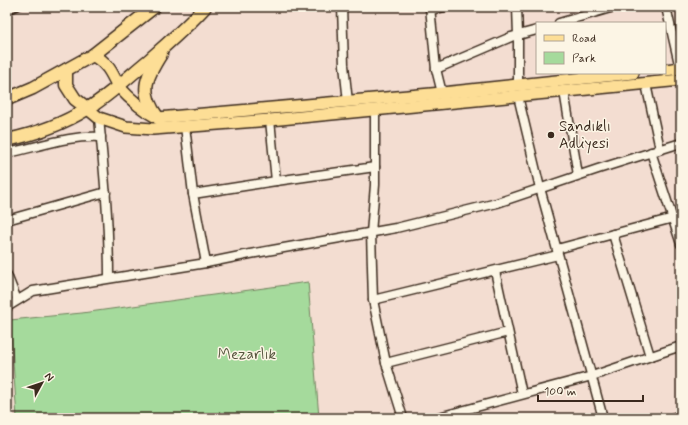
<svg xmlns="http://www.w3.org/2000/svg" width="688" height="425" font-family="Mynerve,sans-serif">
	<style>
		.green { fill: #a5da9c; stroke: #70825d }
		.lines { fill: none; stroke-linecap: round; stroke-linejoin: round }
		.minor-casing { stroke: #3b2a1e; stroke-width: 11 }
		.major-casing { stroke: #3b2a1e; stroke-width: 14 }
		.highway-casing { stroke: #3b2a1e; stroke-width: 15 }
		.minor { stroke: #fcf5e5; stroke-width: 8 }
		.major { stroke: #fdde96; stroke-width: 11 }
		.highway { stroke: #fdde96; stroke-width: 12 }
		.rail { stroke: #3b2a1e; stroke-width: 2 }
		.poi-dot { fill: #3b2a1e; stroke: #fcf5e5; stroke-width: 1.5 }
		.labels { text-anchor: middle; stroke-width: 3; stroke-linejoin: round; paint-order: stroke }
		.poi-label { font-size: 15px; fill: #3b2a1e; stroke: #fcf5e5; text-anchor: start }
		.park-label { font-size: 15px; fill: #56563e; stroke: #fcf5e5 }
	</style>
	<rect width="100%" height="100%" fill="#f3ddd1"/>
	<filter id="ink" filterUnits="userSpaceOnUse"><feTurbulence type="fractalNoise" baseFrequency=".025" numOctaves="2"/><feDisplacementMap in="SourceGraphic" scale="8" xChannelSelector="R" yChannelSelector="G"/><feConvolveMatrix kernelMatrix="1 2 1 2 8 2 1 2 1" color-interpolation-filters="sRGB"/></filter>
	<g filter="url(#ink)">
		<!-- green -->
		<polygon class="green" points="308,282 319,418 17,418 10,320 82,313"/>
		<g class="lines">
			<defs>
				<g id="minor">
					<polyline points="342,7 344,65 348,102"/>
					<polyline points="430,7 436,69 442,93"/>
					<polyline points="517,7 518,35 518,85"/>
					<polyline points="666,7 680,68"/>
					<polyline points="430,10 444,7"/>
					<polyline points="559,23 614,7"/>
					<polyline points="436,69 511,37 537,30"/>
					<polyline points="646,84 660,149"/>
					<polyline points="564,91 578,175"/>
					<polyline points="518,96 540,188 603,418"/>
					<polyline points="375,109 375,185 371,233 373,300 386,363 403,418"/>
					<path d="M99,118C104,171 109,224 109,278"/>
					<polyline points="270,120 276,181"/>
					<polyline points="185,126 193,194"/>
					<polyline points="651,152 681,244"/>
					<path d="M7,153C39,147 68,135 101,137"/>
					<polyline points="7,220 106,192"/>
					<polyline points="613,234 650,356"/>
					<polyline points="557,249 681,216"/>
					<polyline points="206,263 193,194 276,181 375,167"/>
					<polyline points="495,271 522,394"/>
					<polyline points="7,275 17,300"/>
					<polyline points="373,300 558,255"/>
					<polyline points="7,307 33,291 206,263 250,254 396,228 497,203 598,169 681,143"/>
					<polyline points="386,363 508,332"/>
					<polyline points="435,418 592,376 681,346"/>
					<polyline points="673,418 681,415"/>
				</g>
				<g id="major">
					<polyline points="665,70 681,68"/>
					<path d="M118,86C130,99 142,110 158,118L442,93L633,73"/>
					<polyline points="88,109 99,118 126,127 153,129 270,120 681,80"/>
				</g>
				<g id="highway">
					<path d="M93,55C107,63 111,71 118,86"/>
					<polyline points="66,70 66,85 75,99 88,109"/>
					<polyline points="7,99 33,88 93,55 154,7"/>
					<path d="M158,118C139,92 145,79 161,54"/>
					<path d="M7,140C35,134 63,124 87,109C109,96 129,76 149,60C168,43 188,26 205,7"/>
				</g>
			</defs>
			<!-- minor casing -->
			<use href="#minor" class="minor-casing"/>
			<!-- major casing -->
			<use href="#major" class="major-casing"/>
			<!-- highway casing -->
			<use href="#highway" class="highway-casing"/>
			<!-- minor -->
			<use href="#minor" class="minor"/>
			<!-- major -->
			<use href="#major" class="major"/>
			<!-- highway -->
			<use href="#highway" class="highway"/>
			<!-- rail -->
			<polyline class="rail" points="7,15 25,7"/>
		</g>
	</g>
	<!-- markers -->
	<circle class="poi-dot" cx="551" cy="135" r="4"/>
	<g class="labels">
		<!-- poi labels -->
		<g class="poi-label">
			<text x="559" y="131">Sandıklı<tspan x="559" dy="17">Adliyesi</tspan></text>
		</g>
		<!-- park labels -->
		<g class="park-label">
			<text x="247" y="359">Mezarlık</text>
		</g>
	</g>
	<!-- margin -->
	<rect width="688" height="425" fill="none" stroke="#fcf5e5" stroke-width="24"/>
	<rect x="12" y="12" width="664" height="401" fill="none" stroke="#3b2a1e" stroke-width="1.5" filter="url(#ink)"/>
	<!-- legend -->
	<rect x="536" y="22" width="130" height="52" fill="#fcf5e5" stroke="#afa495"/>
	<rect x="544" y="35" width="20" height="6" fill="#fdde96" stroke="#afa495"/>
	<text x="572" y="42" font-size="12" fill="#3b2a1e">Road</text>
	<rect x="544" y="52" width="20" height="12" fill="#a5da9c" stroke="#afa495"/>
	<text x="572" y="62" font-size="12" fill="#3b2a1e">Park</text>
	<!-- north arrow -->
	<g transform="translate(42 383) rotate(50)" stroke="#fcf5e5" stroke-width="3" paint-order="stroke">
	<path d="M0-3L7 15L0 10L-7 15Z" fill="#3b2a1e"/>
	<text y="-6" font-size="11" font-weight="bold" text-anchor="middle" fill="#3b2a1e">N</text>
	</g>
	<!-- scale -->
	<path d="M538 395v6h105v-6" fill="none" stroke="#3b2a1e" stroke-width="2"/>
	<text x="544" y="395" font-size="12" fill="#3b2a1e" stroke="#fcf5e5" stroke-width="3" paint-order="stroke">100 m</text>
</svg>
